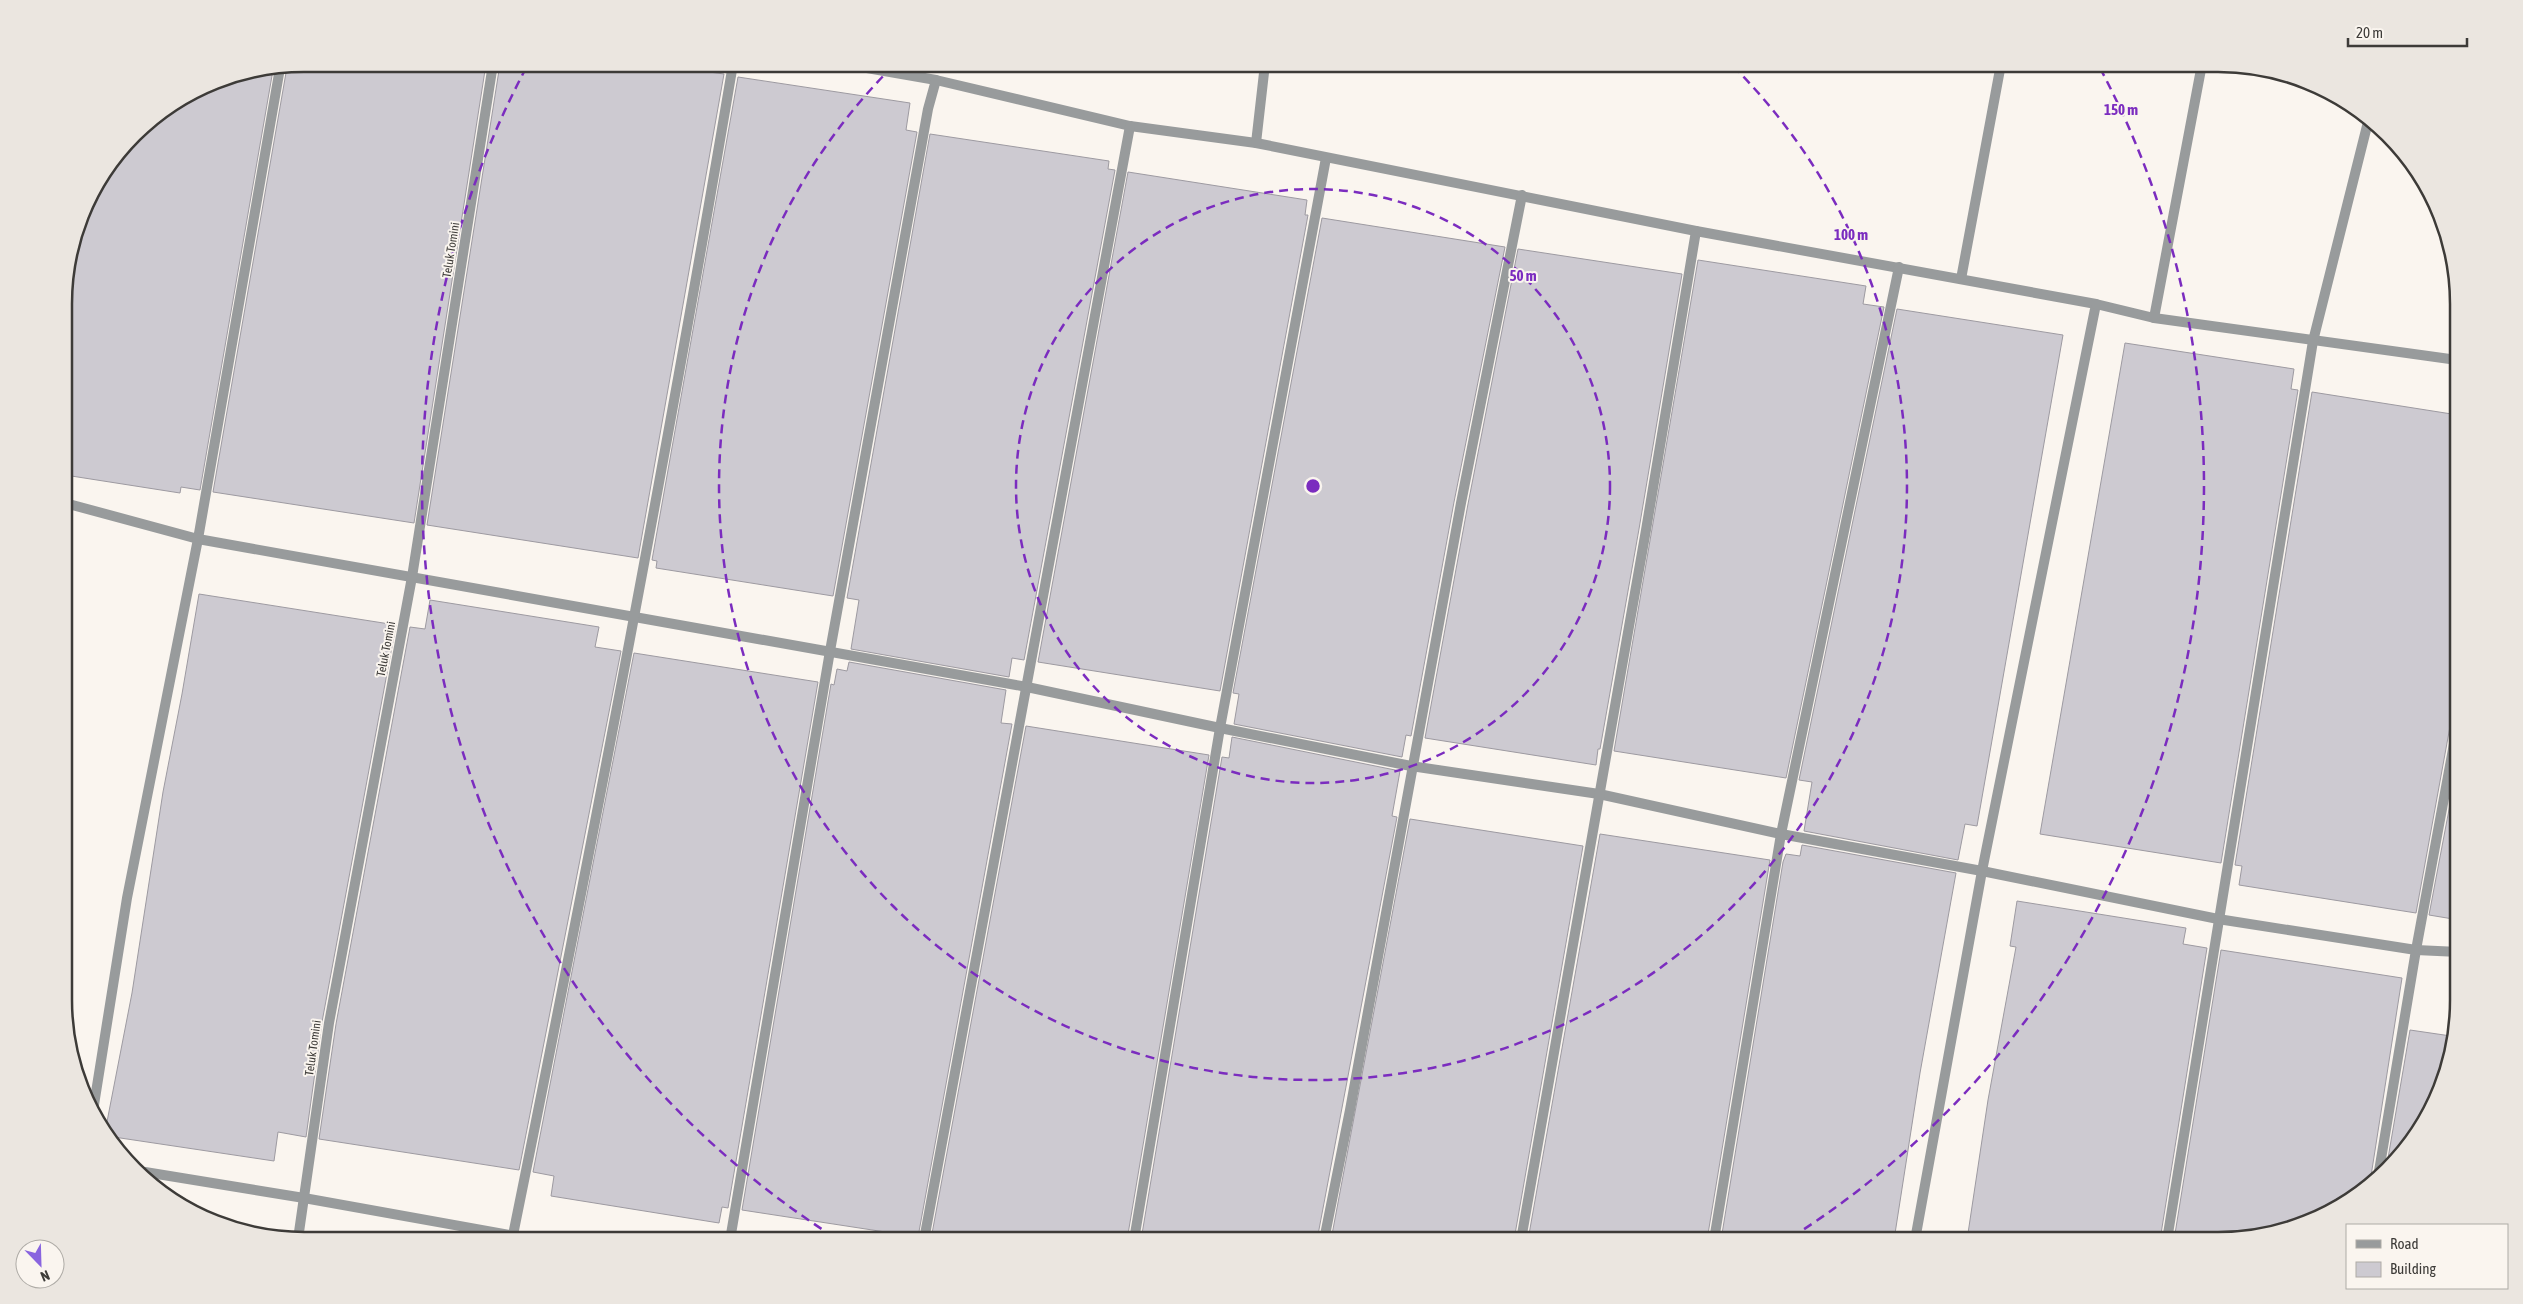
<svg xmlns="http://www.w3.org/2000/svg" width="2523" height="1304" font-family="'Asap Condensed',sans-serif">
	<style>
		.building { fill: #cdcad1; stroke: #9d9aa1 }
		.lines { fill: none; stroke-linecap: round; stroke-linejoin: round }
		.street { stroke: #989b9c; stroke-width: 10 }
		.ring { fill: none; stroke: #7b2cbf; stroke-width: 2.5; stroke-dasharray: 9 6 }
		.labels { text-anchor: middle; stroke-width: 4; stroke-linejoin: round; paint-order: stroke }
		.street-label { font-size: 12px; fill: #3d3b38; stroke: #faf5ef }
		.rim { fill: none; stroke: #3d3b38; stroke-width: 2.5 }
		.centre { fill: #7b2cbf; stroke: #faf5ef; stroke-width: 2.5 }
		.ring-label { font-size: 15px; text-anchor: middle; font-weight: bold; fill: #7b2cbf; stroke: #faf5ef; stroke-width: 4; stroke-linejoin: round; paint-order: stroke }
	</style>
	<rect width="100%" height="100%" fill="#faf5ef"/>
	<!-- building -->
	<g class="building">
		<polygon points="304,64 486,64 414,523 213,492 287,67"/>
		<polygon points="500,64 688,64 687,69 724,74 638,558 427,525"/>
		<polygon points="273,70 200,490 181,487 180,493 65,475 64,288 89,198 145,124 213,82"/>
		<polygon points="738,77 910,103 906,130 917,132 833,596 656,568 657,561 652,560"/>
		<polygon points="930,134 1109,161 1108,169 1115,170 1024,660 1012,658 1009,677 851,649 859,600 847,598"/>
		<polygon points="1128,172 1307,200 1305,215 1308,215 1220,691 1038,662"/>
		<polygon points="1322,218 1505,247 1454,502 1411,736 1406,735 1402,757 1234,724 1239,694 1233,693"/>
		<polygon points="1518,249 1682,274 1639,529 1600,749 1598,749 1596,765 1425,738 1468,504"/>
		<polygon points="1698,260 1866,286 1863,304 1884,307 1786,778 1614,751"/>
		<polygon points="1897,309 2063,335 1977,826 1965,824 1958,860 1804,831 1812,782 1799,780"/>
		<polygon points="2125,343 2294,369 2291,389 2298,390 2221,863 2040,834"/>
		<polygon points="2312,392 2458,415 2458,715 2451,721 2416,913 2239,885 2242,866 2235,865"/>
		<polygon points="199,594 396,625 322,1022 306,1137 278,1132 274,1161 107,1136 105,1132 132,993 163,792 182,694"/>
		<polygon points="430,600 599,627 595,647 621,651 519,1170 319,1139 336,1024 410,627 425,629"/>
		<polygon points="634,653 818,682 728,1208 722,1207 719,1223 551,1196 554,1176 533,1172"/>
		<polygon points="849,662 1006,690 1001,723 1012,724 918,1237 742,1210 831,684 834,685 837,669 847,671"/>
		<polygon points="1026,726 1209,755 1127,1240 931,1239"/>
		<polygon points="1232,737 1400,771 1392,816 1397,817 1317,1240 1141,1240 1222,757 1229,758"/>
		<polygon points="2459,757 2459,920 2429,915"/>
		<polygon points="1410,819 1583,846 1514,1240 1331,1240"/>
		<polygon points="1600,834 1770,860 1707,1240 1528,1240"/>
		<polygon points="1802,845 1956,873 1920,1073 1894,1240 1721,1240 1783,862 1786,854 1800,856"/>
		<polygon points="2017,901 2186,928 2183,944 2207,948 2160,1240 1967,1240 1988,1100 2016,947 2010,946"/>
		<polygon points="2221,950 2402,978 2371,1176 2373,1182 2353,1200 2296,1227 2234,1240 2174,1240"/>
		<polygon points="2410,1030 2451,1036 2435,1106 2400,1158 2386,1170"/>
	</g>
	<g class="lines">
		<!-- street -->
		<g class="street">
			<polyline points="844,64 936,80 1130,126 1256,143 1696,231 2096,304 1982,871 1915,1240"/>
			<polyline points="1256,143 1265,64"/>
			<polyline points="1961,279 2001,64"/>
			<polyline points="2096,304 2154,318 2457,360"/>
			<polyline points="2154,318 2202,64"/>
			<polyline points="65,503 198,539 1027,687 1220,728 1411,766 1599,794 1781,834 1982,871 2218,919 2416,950 2459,952"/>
			<polyline points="93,1111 127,898 198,539 280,68"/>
			<polyline points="145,1172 304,1198 538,1240"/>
			<polyline points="2378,1177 2416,950 2458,722"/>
			<path d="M513,1235C592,846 667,455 733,64"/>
			<polyline points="298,1239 329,1023 412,577 493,64"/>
			<polyline points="730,1240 830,651 928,109 936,80"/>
			<polyline points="924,1240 1130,126"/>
			<polyline points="1134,1240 1220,728 1326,158"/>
			<polyline points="1324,1240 1350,1110 1461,503 1522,195"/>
			<polyline points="1521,1240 1646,530 1696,231"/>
			<polyline points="1714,1240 1781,834 1899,267"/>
			<polyline points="2167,1240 2313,341 2369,118"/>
		</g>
	</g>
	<!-- distance rings -->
	<g class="ring">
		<circle cx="1313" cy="486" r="297"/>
		<path d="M1733 66A594 594 0 1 1 893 66"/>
		<path d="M834 1237A891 891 0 0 1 526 68M2100 68A891 891 0 0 1 1792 1237"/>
	</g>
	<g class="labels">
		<!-- street labels -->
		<g class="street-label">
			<text transform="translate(451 250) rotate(-81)" y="4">Teluk Tomini</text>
			<text transform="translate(386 649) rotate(-79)" y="4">Teluk Tomini</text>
			<text transform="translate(313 1048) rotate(-82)" y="4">Teluk Tomini</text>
		</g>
	</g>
	<!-- crop -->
	<path d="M0 0H2523V1304H0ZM304 72H2218A232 232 0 0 1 2450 304V1000A232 232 0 0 1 2218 1232H304A232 232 0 0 1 72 1000V304A232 232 0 0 1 304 72Z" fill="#ebe6e0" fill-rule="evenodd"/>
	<path class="rim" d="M304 72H2218A232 232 0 0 1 2450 304V1000A232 232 0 0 1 2218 1232H304A232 232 0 0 1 72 1000V304A232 232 0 0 1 304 72Z"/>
	<circle cx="1313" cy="486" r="8" class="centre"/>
	<g class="ring-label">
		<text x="2121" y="115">150 m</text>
		<text x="1851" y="240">100 m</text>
		<text x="1523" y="281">50 m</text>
	</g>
	<!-- legend -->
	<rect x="2346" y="1224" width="162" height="65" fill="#faf5ef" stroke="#aeaba6"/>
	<rect x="2356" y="1240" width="25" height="8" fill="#989b9c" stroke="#aeaba6"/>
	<text x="2390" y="1249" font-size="15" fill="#3d3b38">Road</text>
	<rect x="2356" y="1262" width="25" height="15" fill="#cdcad1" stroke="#aeaba6"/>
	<text x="2390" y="1274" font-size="15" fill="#3d3b38">Building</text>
	<!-- north arrow -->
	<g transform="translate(40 1264) rotate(157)"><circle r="24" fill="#faf5ef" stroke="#aeaba6"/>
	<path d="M0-4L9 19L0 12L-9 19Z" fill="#8964df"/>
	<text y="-8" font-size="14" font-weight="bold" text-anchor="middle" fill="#3d3b38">N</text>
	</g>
	<!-- scale -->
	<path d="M2348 38v8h119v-8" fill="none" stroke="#3d3b38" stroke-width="2.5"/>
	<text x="2356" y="38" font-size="15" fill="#3d3b38" stroke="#faf5ef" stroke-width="4" paint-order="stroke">20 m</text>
</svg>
